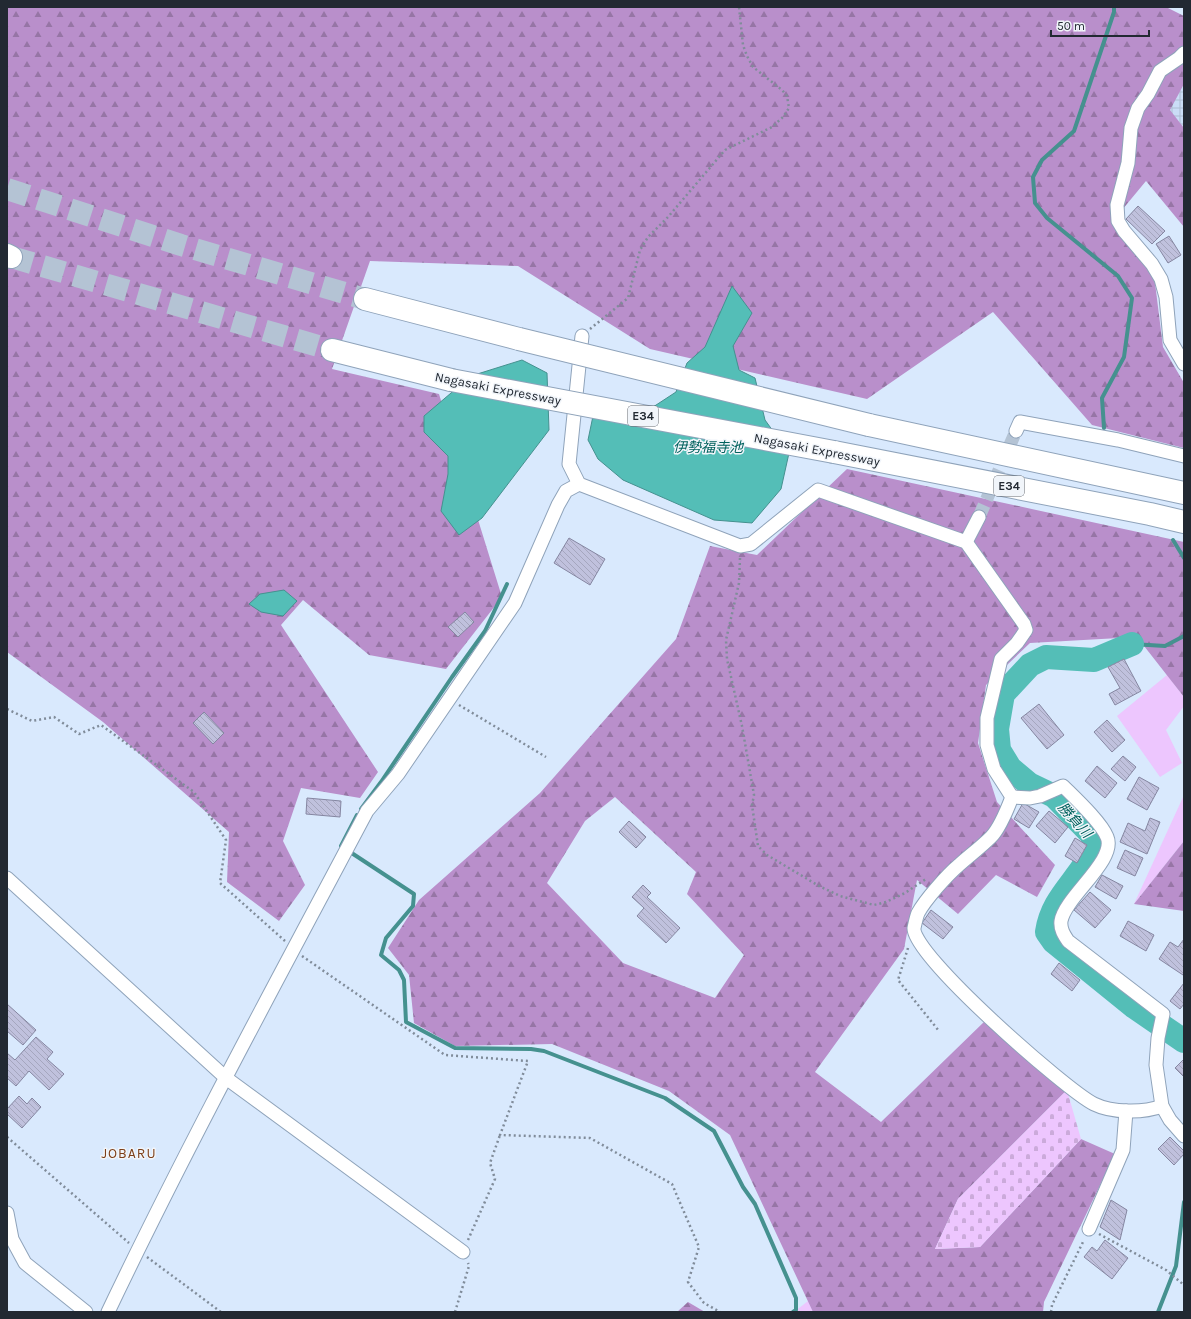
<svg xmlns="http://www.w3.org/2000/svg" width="1191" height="1319" font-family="Karla,'Noto Sans JP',sans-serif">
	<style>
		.industrial { fill: url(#industrial-grid) }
		.green { fill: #edc6fe }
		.forest { fill: url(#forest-firs); fill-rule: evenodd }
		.cemetery { fill: url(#cemetery-stones) }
		.water { fill: #54beb7; stroke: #45918f }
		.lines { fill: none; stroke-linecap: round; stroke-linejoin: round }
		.stream { stroke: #45918f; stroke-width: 4 }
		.river { stroke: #54beb7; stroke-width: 24 }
		.building { fill: url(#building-back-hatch); stroke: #8586a1 }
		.street-tunnel { stroke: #b4c3d4; stroke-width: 13; stroke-dasharray: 13 6; stroke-linecap: butt }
		.highway-tunnel { stroke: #b4c3d4; stroke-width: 22; stroke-dasharray: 22 11; stroke-linecap: butt }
		.street-casing { stroke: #8fa3ba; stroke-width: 15 }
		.highway-casing { stroke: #8fa3ba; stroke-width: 24 }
		.path { stroke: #808c9a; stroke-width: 2.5; stroke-dasharray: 2 3; stroke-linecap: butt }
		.street { stroke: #fff; stroke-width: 13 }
		.highway { stroke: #fff; stroke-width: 22 }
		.highway-bridge-casing { stroke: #8fa3ba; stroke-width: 24; stroke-linecap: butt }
		.highway-bridge { stroke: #fff; stroke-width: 22 }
		.labels { text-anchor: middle; stroke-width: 3; stroke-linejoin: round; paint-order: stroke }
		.shield { fill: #f1f5fa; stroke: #60666e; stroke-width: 1 }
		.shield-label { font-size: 12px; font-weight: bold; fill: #222932 }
		.street-label { font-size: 13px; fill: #222932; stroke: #f1f5fa }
		.water-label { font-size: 14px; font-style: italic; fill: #01615d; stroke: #f1f5fa }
		.neighbourhood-label { font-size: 14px; letter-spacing: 1px; fill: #7d3f18; stroke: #f1f5fa }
	</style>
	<defs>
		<pattern id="industrial-grid" width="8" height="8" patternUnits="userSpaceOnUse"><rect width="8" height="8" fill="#caddf6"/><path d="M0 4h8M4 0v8" fill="none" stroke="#adbed3"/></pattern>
		<pattern id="forest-firs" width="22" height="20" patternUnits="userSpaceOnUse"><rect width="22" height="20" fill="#b98fcb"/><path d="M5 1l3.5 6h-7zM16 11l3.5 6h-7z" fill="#9675a5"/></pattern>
		<pattern id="cemetery-stones" width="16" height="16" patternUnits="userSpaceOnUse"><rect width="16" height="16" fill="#edc6fe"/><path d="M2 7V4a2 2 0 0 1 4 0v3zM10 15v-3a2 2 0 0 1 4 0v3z" fill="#cbaada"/></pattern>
		<pattern id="building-back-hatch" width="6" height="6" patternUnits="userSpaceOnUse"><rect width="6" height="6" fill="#c0c1dd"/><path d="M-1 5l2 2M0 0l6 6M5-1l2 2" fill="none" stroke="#a5a6be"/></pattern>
	</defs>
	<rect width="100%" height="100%" fill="#d9e9fd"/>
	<!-- industrial -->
	<polygon class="industrial" points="1184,84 1184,128 1169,110"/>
	<!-- green -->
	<g class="green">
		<polygon points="1167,675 1184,697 1184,706 1166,730 1182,763 1160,777 1117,716"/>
		<polygon points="1184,795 1184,841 1134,904"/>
		<polygon points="808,1301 813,1312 794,1312"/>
	</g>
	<!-- forest -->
	<g class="forest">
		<polygon points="7,7 1166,7 1184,16 1184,84 1170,110 1184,128 1184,227 1146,181 1117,216 1154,275 1163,347 1184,383 1184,448 1092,425 993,312 867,399 650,349 518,266 370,261 332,369 439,394 502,597 446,669 369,655 303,600 281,625 378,772 360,798 301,788 283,841 305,885 279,921 227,882 229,832 103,722 7,652"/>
		<path d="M847,469L1184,542V697L1137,637L1030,643L986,685L978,743L997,802L1055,865L1037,897L996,875L958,914L917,880L904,949L815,1072L881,1122L986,1020L1067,1090L958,1199L935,1249L980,1247L1081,1139L1115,1154L1044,1302L1043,1312H813L730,1135L669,1091L552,1044L455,1046L414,1023L409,975L388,948L419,900L540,793L676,639L710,546L757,555ZM615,797L696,872L687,894L744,955L715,998L623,963L547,883L585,821Z"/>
		<polygon points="1184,841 1184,911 1134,904"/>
		<polygon points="688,1302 705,1312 677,1312"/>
	</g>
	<!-- cemetery -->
	<polygon class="cemetery" points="1067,1090 1081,1139 980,1247 935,1249 958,1199"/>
	<!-- water -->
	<g class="water">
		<polygon points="732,286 752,313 733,346 739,370 755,378 765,420 789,453 781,489 752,523 714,520 623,480 598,459 588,440 593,416 650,409 676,392 687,363 705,347"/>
		<polygon points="522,360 547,373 549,430 482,518 459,535 441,511 448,474 448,456 424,432 424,416 471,376"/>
		<polygon points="284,590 297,601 283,616 261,612 249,604 260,594"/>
	</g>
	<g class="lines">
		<!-- stream -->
		<g class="stream">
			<polyline points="1104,428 1102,398 1124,357 1132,298 1118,276 1047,218 1035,203 1033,177 1042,160 1074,131 1114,12 1114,7"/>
			<polyline points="1173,540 1184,558"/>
			<polyline points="1132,644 1165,646 1184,636"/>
			<polyline points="361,809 381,782 452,677 485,631 507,584"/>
			<polyline points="357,815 341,846 414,894 413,906 386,938 381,955 399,970 404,980 406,1022 455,1048 531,1049 544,1051 665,1098 714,1131 743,1187 755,1204 796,1298 796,1310 793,1312"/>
			<polyline points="1158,1312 1176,1266 1184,1202"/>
		</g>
		<!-- river -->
		<path class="river" d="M1132,644L1094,660L1046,657L1030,665L1003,694L997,729L999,750L1010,768L1029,784L1054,796L1092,835L1095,847C1092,852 1089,858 1085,864C1070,887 1051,903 1047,932L1054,942L1133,1006L1184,1041"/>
	</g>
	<!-- building -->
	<g class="building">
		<polygon points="1138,206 1165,231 1152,244 1126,219"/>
		<polygon points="1169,236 1181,255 1168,263 1156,244"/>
		<polygon points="569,538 605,559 590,585 554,563"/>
		<polygon points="465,612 474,622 458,637 448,627"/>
		<polygon points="1124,659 1141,691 1115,705 1109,694 1120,688 1108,667"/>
		<polygon points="1039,704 1064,735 1047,749 1021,718"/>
		<polygon points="204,712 224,733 213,744 193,723"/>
		<polygon points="1107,720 1125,740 1112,752 1094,732"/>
		<polygon points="1123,756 1136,767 1125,781 1111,769"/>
		<polygon points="1097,766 1117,783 1105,798 1085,781"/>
		<polygon points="1139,777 1159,788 1147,810 1127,799"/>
		<polygon points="307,798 341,801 340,817 306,814"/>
		<polygon points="1023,803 1039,812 1029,828 1014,819"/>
		<polygon points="1049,811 1068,827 1055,843 1036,826"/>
		<polygon points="1150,818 1160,822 1147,854 1120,842 1128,823 1145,831"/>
		<polygon points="629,821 646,837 636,848 619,832"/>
		<polygon points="1075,838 1087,845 1077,863 1065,856"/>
		<polygon points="1125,850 1143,858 1135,876 1117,868"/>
		<polygon points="1102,875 1123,886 1116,899 1095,887"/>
		<polygon points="643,885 651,893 647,897 680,928 666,943 637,916 644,908 632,897"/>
		<polygon points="1090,892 1111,910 1095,928 1074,910"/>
		<polygon points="931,910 953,927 943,939 922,923"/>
		<polygon points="1128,921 1154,935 1146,951 1120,936"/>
		<polygon points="1184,939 1184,973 1183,975 1159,959 1170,942 1178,947"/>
		<polygon points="1059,963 1080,980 1072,991 1051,974"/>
		<polygon points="1184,983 1184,1004 1180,1009 1170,1001"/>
		<polygon points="7,1004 36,1030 23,1045 7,1031"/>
		<polygon points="36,1037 53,1052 47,1059 64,1074 49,1090 29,1071 16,1086 7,1078 7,1053 15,1060"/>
		<polygon points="1184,1059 1184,1077 1175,1068"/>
		<polygon points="19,1096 27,1104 32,1098 41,1107 22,1128 7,1114 7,1109"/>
		<polygon points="1170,1137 1184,1151 1184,1154 1174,1165 1158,1149"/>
		<polygon points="1111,1200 1127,1210 1120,1240 1100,1227"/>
		<polygon points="1105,1240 1128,1258 1112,1279 1084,1257 1092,1247 1097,1251"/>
	</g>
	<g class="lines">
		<!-- street-tunnel -->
		<polyline class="street-tunnel" points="979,517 1016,431"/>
		<!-- highway-tunnel -->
		<g class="highway-tunnel">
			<polyline points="7,189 181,245 365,299"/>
			<polyline points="11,257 332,350"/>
		</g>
		<defs>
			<g id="street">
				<polyline points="1184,53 1179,58 1160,71 1148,94 1138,108 1131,128 1128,163 1117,205 1118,221 1124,231 1152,264 1161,279 1166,297 1170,340 1184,364"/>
				<polyline points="582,336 569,464 579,484 740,546 751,544 818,490 966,542 1024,624 1026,630 1017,643 1001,659 987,718 987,745 994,769 1012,797"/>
				<polyline points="1016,431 1020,422 1118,440 1184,456"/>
				<polyline points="966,542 979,517"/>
				<path d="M1012,797L1030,798L1040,796L1063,786C1075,798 1101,822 1107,837C1117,860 1065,897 1061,921C1060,929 1064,935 1068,941L1163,1014L1158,1038L1156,1065L1162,1106L1170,1120L1184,1136"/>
				<path d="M1012,797C1007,810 1000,828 991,837C981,847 969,856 959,865C947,875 925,900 918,913C916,918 915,924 914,928C911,954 1066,1090 1094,1104C1112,1113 1144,1113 1162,1106"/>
				<polyline points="7,878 226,1078 463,1252"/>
				<polyline points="7,1213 12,1239 25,1263 86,1312"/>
				<polyline points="1089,1229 1123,1150 1126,1111"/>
				<path d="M108,1312C189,1142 279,977 367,811L398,774L515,603L558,505L566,491L579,484"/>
			</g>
			<g id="highway">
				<polyline points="7,255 11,257"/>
				<polyline points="365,299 519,339"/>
				<polyline points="332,350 451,380"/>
				<polyline points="869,425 1184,493"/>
				<polyline points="834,452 1150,514 1184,522"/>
			</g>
		</defs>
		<!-- street casing -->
		<use href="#street" class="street-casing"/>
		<!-- highway casing -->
		<use href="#highway" class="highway-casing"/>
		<!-- path -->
		<g class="path">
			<polyline points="590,329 628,298 640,250 648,237 668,217 725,150 772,127 783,117 789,108 787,96 782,90 753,67 747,56 743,45 739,7"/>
			<polyline points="740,558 739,583 726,640 727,659 742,726 754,795 752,805 758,846 767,855 819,886 840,896 874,905 886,902 905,893 926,879"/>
			<polyline points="459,705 546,757"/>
			<polyline points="7,709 32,721 54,717 79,734 101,725 194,792 226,840 220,883 285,941"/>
			<polyline points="908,948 898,980 939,1031"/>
			<polyline points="302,956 445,1055 528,1061 500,1135 590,1138 672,1184 699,1247 688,1282 704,1303 720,1312"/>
			<polyline points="7,1137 129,1243"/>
			<polyline points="1099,1234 1166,1270 1184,1285"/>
			<polyline points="468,1240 495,1179 490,1163 500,1135"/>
			<polyline points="147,1257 221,1312"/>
			<polyline points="455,1312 469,1266 468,1263"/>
			<polyline points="1051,1312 1052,1305 1084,1240"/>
		</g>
		<!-- street -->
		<use href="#street" class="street"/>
		<!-- highway -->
		<use href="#highway" class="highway"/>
		<defs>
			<g id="highway-bridge">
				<polyline points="519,339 869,425"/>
				<polyline points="451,380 834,452"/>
			</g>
		</defs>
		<!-- highway-bridge casing -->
		<use href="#highway-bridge" class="highway-bridge-casing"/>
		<!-- highway-bridge -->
		<use href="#highway-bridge" class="highway-bridge"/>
	</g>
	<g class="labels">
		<!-- shield labels -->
		<g class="shield">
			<rect x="628" y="406" width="30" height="20" rx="3"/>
			<rect x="994" y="476" width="30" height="20" rx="3"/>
		</g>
		<g class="shield-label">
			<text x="643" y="420">E34</text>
			<text x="1009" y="490">E34</text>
		</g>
		<!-- street labels -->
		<g class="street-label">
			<text transform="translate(498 388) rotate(11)" y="5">Nagasaki Expressway</text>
			<text transform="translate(817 449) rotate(11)" y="5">Nagasaki Expressway</text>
		</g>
		<!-- water labels -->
		<g class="water-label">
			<text x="708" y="452">伊勢福寺池</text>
			<text transform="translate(1075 820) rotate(48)" y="5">勝負川</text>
		</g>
		<!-- neighbourhood labels -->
		<g class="neighbourhood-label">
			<text x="129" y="1158">JOBARU</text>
		</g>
	</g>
	<!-- border -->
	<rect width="1191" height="1319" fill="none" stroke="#222932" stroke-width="16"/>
	<!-- scale -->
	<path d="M1051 30v6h98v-6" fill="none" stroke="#222932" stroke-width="2"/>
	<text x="1057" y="30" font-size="12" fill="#222932" stroke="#f1f5fa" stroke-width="3" paint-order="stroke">50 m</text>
</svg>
